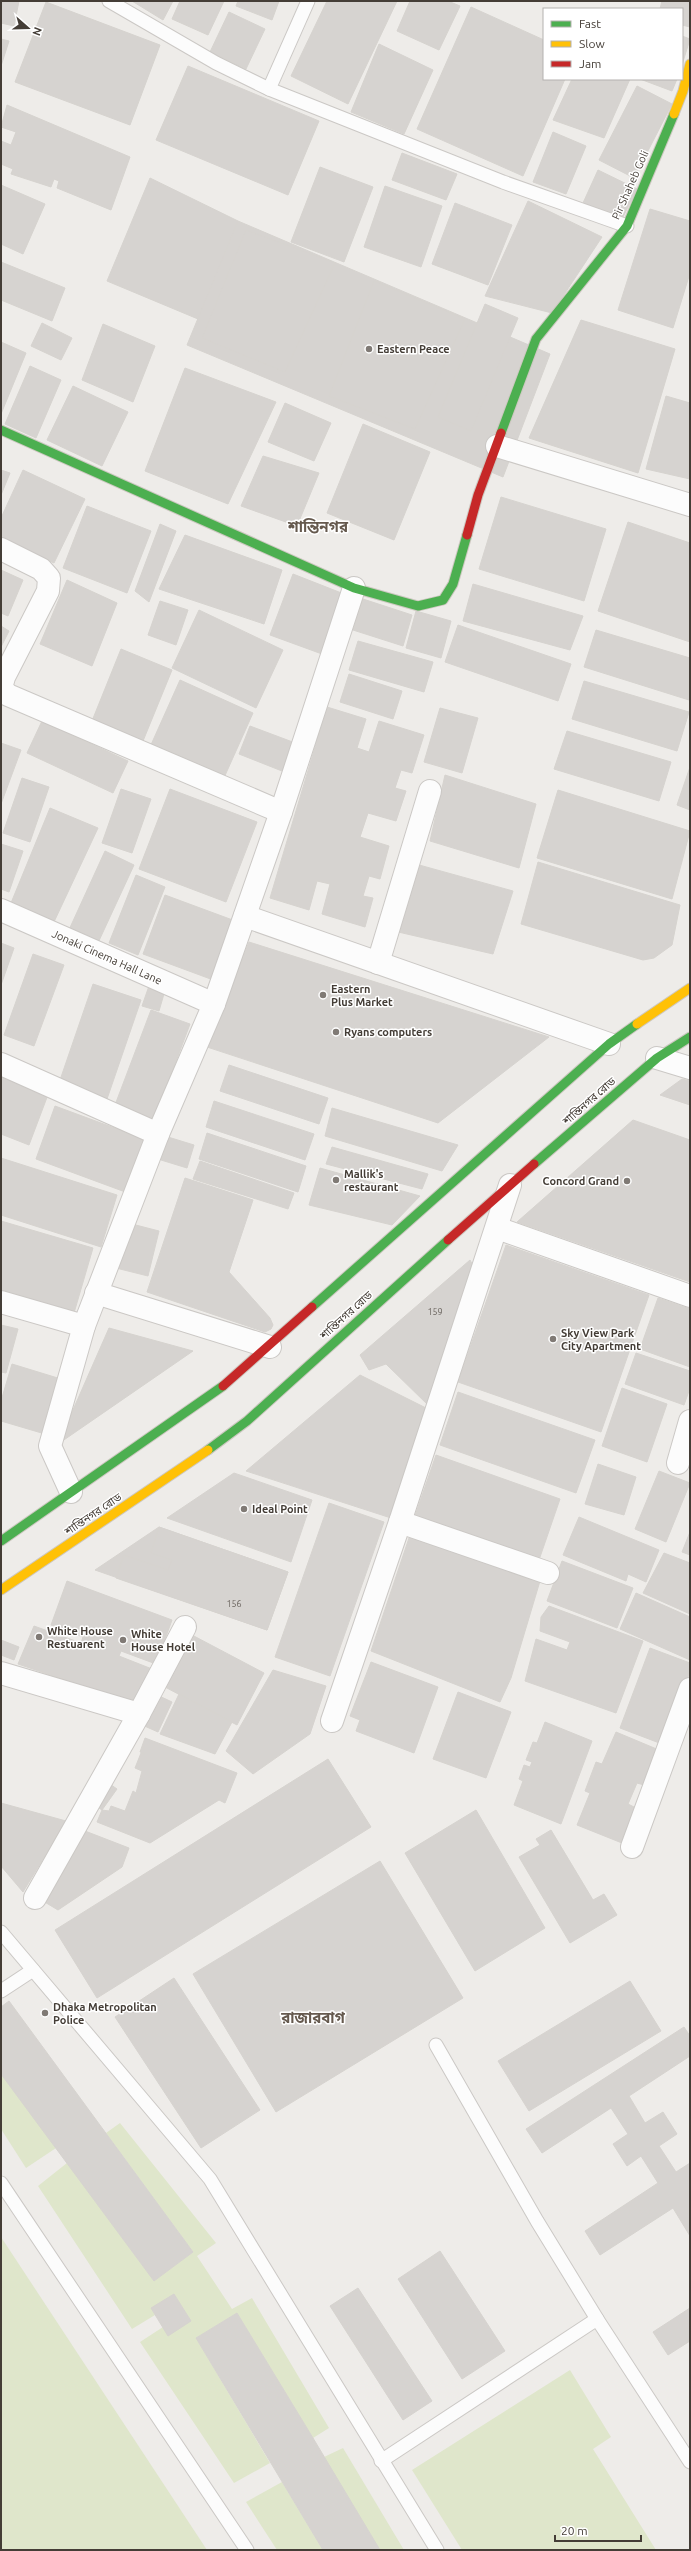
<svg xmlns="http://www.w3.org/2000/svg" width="691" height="2551" font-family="Ubuntu,'Noto Sans Bengali',sans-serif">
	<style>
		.green { fill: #dfe6cb }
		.building { fill: #d6d3d0; stroke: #d6d3cf }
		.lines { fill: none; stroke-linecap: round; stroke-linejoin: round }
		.lane-casing { stroke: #cbc8c5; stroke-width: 15 }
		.street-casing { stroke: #cbc8c5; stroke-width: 24 }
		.fast-casing { stroke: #cdc8c0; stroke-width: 11 }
		.slow-casing { stroke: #cdc8c0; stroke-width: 11 }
		.jam-casing { stroke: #cdc8c0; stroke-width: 11 }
		.lane { stroke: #fcfcfc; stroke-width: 13 }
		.street { stroke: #fcfcfc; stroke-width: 22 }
		.fast { stroke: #4caf50; stroke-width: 9 }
		.slow { stroke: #ffc107; stroke-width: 9 }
		.jam { stroke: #c62828; stroke-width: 9 }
		.poi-dot { fill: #807a75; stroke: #fff; stroke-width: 1.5 }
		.labels { text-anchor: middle; stroke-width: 3; stroke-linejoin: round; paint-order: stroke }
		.number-label { font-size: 9px; fill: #6a645e }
		.street-label { font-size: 11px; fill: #443d36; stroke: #fff }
		.poi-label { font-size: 11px; font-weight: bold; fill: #443d36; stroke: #fff; text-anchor: start }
		.district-label { font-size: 15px; font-weight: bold; fill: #65594e; stroke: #fff }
	</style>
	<rect width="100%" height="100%" fill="#eeece9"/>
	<!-- green -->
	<g class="green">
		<polygon points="1,2074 56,2148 26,2168 1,2129"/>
		<polygon points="120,2123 216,2243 197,2256 232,2309 252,2298 329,2428 313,2438 237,2313 196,2338 270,2463 234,2483 140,2342 163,2327 191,2321 174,2294 152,2309 155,2315 132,2329 38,2186 67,2163 154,2281 193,2252 106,2133"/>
		<polygon points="1,2237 207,2550 1,2550"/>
		<polygon points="570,2370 611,2437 593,2449 656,2550 462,2550 412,2470"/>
		<polygon points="343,2448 404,2550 380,2550 324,2457"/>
		<polygon points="282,2482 323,2550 277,2550 246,2502"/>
	</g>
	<!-- building -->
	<g class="building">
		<polygon points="1,1 19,1 14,26 1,23"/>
		<polygon points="132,1 173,1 163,20"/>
		<polygon points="180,1 224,1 208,35 172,19"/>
		<polygon points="238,1 279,1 272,20 236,6"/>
		<polygon points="327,1 397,1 348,104 291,76"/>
		<polygon points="410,1 448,1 460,6 439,50 397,31"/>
		<polygon points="662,1 690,1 690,27 682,25 682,9 660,9"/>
		<polygon points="46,2 160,45 130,125 15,82"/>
		<polygon points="471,7 544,40 544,79 565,79 523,176 417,129"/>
		<polygon points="229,12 265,29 246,69 210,52"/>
		<polygon points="682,36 690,39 682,65"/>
		<polygon points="1,39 9,41 1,66"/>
		<polygon points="379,44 433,70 404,134 351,112"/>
		<polygon points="188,66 319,121 288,195 156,140"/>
		<polygon points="572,79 630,79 604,138 553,120"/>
		<polygon points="640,79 677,79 672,91"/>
		<polygon points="637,86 672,104 634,178 599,160"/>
		<polygon points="7,105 130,157 111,210 57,188 59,181 54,179 51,187 11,174 13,169 1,164 1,141 11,145 16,132 1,127"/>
		<polygon points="553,132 586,146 566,194 533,182"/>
		<polygon points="402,153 457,174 446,200 392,180"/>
		<polygon points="320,167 373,187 344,262 291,242"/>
		<polygon points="598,170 637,189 621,221 583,203"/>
		<polygon points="150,178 238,221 198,319 107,281"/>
		<polygon points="1,185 45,204 23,254 1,244"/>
		<polygon points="385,186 442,206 421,267 364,247"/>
		<polygon points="528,201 602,237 552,313 485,296"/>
		<polygon points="455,203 512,225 488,285 432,264"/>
		<polygon points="650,209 690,221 690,273 673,328 618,310"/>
		<polygon points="238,221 550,354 503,477 187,345"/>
		<polygon points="246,230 335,263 285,372 202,338"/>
		<polygon points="1,262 65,288 52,321 1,300"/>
		<polygon points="374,281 465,319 415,429 329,396"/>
		<polygon points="485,304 518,318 471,431 438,417"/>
		<polygon points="581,320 675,349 638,473 529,438"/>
		<polygon points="42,323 72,338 61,360 31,346"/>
		<polygon points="103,324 155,346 133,402 82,380"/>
		<polygon points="1,342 26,353 1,414"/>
		<polygon points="30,366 61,380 36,438 5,424"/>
		<polygon points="185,368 276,402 228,504 145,471"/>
		<polygon points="73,386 128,412 102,466 47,440"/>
		<polygon points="666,396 690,403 690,479 646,469"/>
		<polygon points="285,403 331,423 314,461 268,442"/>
		<polygon points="363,424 430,452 394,540 327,513"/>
		<polygon points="263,456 319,473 297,526 241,506"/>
		<polygon points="1,470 10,473 1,495"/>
		<polygon points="23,470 85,499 54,563 1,538 1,518"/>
		<polygon points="501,497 606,529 584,601 479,569"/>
		<polygon points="87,506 151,531 127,593 63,568"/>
		<polygon points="628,522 690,543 690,642 598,611"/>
		<polygon points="160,524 176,531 149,602 135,591"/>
		<polygon points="185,535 282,570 264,624 159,589"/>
		<polygon points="1,570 23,580 8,616 1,613"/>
		<polygon points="293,574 344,594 322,654 270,635"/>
		<polygon points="67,580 117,603 92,666 40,644"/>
		<polygon points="473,584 583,616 570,650 463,621"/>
		<polygon points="363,599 412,615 403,646 353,630"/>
		<polygon points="160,601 188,610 176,645 148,635"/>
		<polygon points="199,610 283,650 256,708 172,668"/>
		<polygon points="416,611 451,621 441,658 406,648"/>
		<polygon points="458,625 571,664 558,701 445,662"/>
		<polygon points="1,626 9,631 1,647"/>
		<polygon points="596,630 690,658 689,700 584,667"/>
		<polygon points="358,641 433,662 424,692 349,670"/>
		<polygon points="121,649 172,670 143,741 92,721"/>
		<polygon points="349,674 402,691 393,719 340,702"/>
		<polygon points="180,680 253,713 223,780 150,747"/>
		<polygon points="584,681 689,712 677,751 572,719"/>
		<polygon points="327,707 366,719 357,748 369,752 379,721 424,735 412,773 401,770 395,788 406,791 396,821 368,813 360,837 389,846 380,879 369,876 363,896 373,898 365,927 322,914 330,884 317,881 309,910 270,898"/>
		<polygon points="440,708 478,718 462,773 424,762"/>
		<polygon points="42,721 128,761 113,793 27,753"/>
		<polygon points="250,726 298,744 287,773 239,754"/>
		<polygon points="567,731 671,762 659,801 554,769"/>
		<polygon points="1,743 21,750 1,804"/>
		<polygon points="690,767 690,810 677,805"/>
		<polygon points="445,775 536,804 519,868 430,841"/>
		<polygon points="22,778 49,787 30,842 3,833"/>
		<polygon points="121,789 151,799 132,853 102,843"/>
		<polygon points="170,789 257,822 226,902 139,869"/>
		<polygon points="558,790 690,831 672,899 537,858"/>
		<polygon points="50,808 98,828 53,924 11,903"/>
		<polygon points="1,844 23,851 9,892 1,889"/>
		<polygon points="105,851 134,865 97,945 68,932"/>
		<polygon points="538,862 680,905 672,945 654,958 643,960 521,924"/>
		<polygon points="412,863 513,891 493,954 394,931"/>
		<polygon points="136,875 165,887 138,955 109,943"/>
		<polygon points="165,895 238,922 216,981 143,954"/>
		<polygon points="249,942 549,1037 438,1123 207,1047"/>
		<polygon points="1,943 14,948 1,985"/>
		<polygon points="33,954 64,965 34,1046 4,1035"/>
		<polygon points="150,983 166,987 159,1011 142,1006"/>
		<polygon points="93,984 141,1000 107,1099 59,1083"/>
		<polygon points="151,1010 190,1024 154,1120 115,1105"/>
		<polygon points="229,1065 328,1098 319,1124 220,1091"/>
		<polygon points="1,1075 49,1092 29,1145 1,1134"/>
		<polygon points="682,1079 690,1081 690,1105 660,1095"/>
		<polygon points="214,1101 314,1134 305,1160 206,1127"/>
		<polygon points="55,1106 147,1140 128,1193 36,1159"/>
		<polygon points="332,1108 458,1145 442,1171 325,1136"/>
		<polygon points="633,1120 690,1140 690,1282 517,1222"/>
		<polygon points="207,1133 306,1166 298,1192 199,1159"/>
		<polygon points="168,1137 194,1145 187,1168 161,1160"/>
		<polygon points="332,1147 428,1174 422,1189 326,1164"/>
		<polygon points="1,1158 117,1195 101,1247 1,1215"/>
		<polygon points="200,1161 294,1193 288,1209 193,1179"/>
		<polygon points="320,1168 420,1196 392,1225 309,1205"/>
		<polygon points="185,1178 253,1200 229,1272 270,1318 273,1325 271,1329 265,1332 147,1292"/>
		<polygon points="1,1221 93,1248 74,1313 1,1291"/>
		<polygon points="128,1223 159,1231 148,1276 116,1268"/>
		<polygon points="506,1245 649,1295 601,1432 458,1382"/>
		<polygon points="470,1260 475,1269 428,1405 386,1364 369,1370 360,1355"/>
		<polygon points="658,1298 690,1309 690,1367 640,1349"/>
		<polygon points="1,1325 18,1329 6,1373 1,1372"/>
		<polygon points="109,1328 193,1351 58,1444"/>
		<polygon points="636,1353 690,1371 690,1388 684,1405 625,1384"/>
		<polygon points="12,1364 61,1379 45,1434 1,1421 1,1401"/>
		<polygon points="360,1375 430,1410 391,1518 246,1471"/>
		<polygon points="622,1388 667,1404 647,1462 602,1446"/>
		<polygon points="458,1392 595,1440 576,1493 440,1445"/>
		<polygon points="436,1455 560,1499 539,1560 415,1516"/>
		<polygon points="598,1464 636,1477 624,1515 585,1504"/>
		<polygon points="659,1471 690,1483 666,1542 635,1529"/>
		<polygon points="234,1473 312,1500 291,1562 167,1518"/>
		<polygon points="329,1503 384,1522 330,1676 275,1657"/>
		<polygon points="579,1517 659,1550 646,1582 628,1574 626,1581 563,1555"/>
		<polygon points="159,1527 288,1572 267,1630 95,1570"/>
		<polygon points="159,1527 288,1572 267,1630 116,1578 124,1555 168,1570 172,1560 151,1553"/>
		<polygon points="690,1532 690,1555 682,1552"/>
		<polygon points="410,1535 540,1581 511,1678 500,1702 371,1651"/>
		<polygon points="664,1553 690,1563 690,1614 643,1593"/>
		<polygon points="562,1561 633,1588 617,1628 547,1601"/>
		<polygon points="67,1581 172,1620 156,1664 121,1651 119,1656 152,1669 133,1703 18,1664 34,1626 81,1643 83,1637 51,1625"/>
		<polygon points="636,1593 690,1617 690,1660 620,1629"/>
		<polygon points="549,1606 643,1641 616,1713 525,1681 536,1639 567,1650 570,1642 540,1631 541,1617"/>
		<polygon points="192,1635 264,1673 237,1725 165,1687"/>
		<polygon points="1,1640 19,1647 14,1660 1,1655"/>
		<polygon points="650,1648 690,1663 690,1672 662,1744 620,1728"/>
		<polygon points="371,1662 438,1687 414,1753 356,1731 360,1720 350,1716"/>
		<polygon points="273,1670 326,1686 310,1734 253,1774 226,1751"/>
		<polygon points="458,1692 511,1712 486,1778 433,1759"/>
		<polygon points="155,1694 172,1702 158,1732 140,1724"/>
		<polygon points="179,1694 232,1722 215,1754 160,1734"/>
		<polygon points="545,1722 592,1741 561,1824 514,1805 523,1781 519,1779 524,1765 530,1767 532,1762 526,1760 533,1742 537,1743"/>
		<polygon points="616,1732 659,1750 644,1785 637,1783 628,1804 636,1808 622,1843 577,1825 590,1793 585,1791 596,1762 602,1764"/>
		<polygon points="145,1738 237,1773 225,1803 219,1800 150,1843 97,1822 102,1810 109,1811 111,1806 125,1811 133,1791 136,1793 142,1771 135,1768 141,1753 145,1754 140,1752"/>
		<polygon points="328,1759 371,1827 97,1998 55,1930"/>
		<polygon points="104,1780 117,1789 102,1810 90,1802"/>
		<polygon points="1,1803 66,1821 23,1892 1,1866"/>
		<polygon points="476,1810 545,1928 475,1971 405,1853"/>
		<polygon points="551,1830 593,1900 604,1894 617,1915 570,1943 519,1857 540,1845 536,1839"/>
		<polygon points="85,1831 129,1848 122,1867 58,1910 43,1901"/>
		<polygon points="380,1861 463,1998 276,2112 193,1974"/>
		<polygon points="174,1978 260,2110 201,2148 115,2017"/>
		<polygon points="630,1981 661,2031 529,2111 498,2061"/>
		<polygon points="9,2001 193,2252 154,2281 1,2074 1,2007"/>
		<polygon points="684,2027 690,2036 690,2056 629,2096 645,2123 663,2112 677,2134 659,2146 676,2172 690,2163 690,2236 673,2208 600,2255 585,2231 658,2183 641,2156 627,2166 613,2144 628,2134 611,2108 542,2153 526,2129"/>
		<polygon points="440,2251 505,2351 462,2379 398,2279"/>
		<polygon points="358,2288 432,2401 403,2420 330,2306"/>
		<polygon points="174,2294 191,2321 168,2336 151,2308"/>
		<polygon points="690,2308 690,2341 668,2355 653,2332"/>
		<polygon points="237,2313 313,2438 380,2550 323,2550 196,2338"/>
	</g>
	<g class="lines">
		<defs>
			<g id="lane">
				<polyline points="109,1 216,63 269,89 503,182 627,226"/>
				<polyline points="269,89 308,1"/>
				<polyline points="1,1932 210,2179 437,2550"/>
				<polyline points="1,1991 33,1970"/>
				<polyline points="436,2045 537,2221 597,2319"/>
				<polyline points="1,2183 247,2550"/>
				<polyline points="381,2461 597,2319 690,2462"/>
			</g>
			<g id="street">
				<polyline points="497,446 690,505"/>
				<polyline points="1,549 41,569 49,578 48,591 4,677 1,688 8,695 281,812"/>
				<polyline points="1,910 214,1004"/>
				<polyline points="245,916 609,1044"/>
				<polyline points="378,963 430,791"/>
				<polyline points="657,1058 690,1068"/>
				<polyline points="1,1064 158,1134"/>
				<polyline points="497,1228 690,1296"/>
				<polyline points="96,1293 270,1347"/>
				<polyline points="1,1302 84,1326"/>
				<polyline points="678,1463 690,1421"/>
				<polyline points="71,1492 50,1446 84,1326 158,1134 214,1004 281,812 354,588"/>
				<polyline points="400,1522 548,1573"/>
				<polyline points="1,1673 139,1714 35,1898"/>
				<polyline points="139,1714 185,1627"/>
				<polyline points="332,1721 400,1522 510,1185"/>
				<polyline points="632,1847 690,1689"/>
			</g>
			<g id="fast">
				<polyline points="1,430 354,588 418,606 443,600 453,584 467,535"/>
				<polyline points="501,433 536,339 627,226 674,114"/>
				<polyline points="534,1164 657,1058 690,1037"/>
				<polyline points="312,1307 609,1044 637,1024"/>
				<polyline points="208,1450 247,1421 448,1240"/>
				<polyline points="1,1541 223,1386"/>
			</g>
			<g id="slow">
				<polyline points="674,114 683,91 690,64"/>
				<polyline points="637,1024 690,988"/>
				<polyline points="1,1590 208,1450"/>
			</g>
			<g id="jam">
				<polyline points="467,535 478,495 501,433"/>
				<polyline points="448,1240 534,1164"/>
				<polyline points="223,1386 312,1307"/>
			</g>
		</defs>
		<!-- lane casing -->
		<use href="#lane" class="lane-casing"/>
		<!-- street casing -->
		<use href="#street" class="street-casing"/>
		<!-- fast casing -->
		<use href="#fast" class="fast-casing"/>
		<!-- slow casing -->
		<use href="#slow" class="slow-casing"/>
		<!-- jam casing -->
		<use href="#jam" class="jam-casing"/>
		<!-- lane -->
		<use href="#lane" class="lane"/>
		<!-- street -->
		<use href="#street" class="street"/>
		<!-- fast -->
		<use href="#fast" class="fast"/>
		<!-- slow -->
		<use href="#slow" class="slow"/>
		<!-- jam -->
		<use href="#jam" class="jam"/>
	</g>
	<!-- markers -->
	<g class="poi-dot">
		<circle cx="369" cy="349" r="4"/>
		<circle cx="323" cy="995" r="4"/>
		<circle cx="336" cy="1032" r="4"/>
		<circle cx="336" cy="1180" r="4"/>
		<circle cx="627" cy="1181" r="4"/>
		<circle cx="553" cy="1339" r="4"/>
		<circle cx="244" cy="1509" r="4"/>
		<circle cx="39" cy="1637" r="4"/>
		<circle cx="123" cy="1640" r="4"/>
		<circle cx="45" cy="2013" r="4"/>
	</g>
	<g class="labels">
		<!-- number labels -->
		<g class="number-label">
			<text x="435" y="1315">159</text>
			<text x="234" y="1607">156</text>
		</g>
		<!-- street labels -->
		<g class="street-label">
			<text transform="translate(630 185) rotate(-66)" y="4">Pir Shaheb Goli</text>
			<text transform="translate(107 957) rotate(24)" y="4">Jonaki Cinema Hall Lane</text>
			<text transform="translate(589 1101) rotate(-41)" y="4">শান্তিনগর রোড</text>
			<text transform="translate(346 1315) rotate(-42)" y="4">শান্তিনগর রোড</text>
			<text transform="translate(93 1514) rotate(-34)" y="4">শান্তিনগর রোড</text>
		</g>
		<!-- poi labels -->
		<g class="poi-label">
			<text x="377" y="353">Eastern Peace</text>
			<text x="331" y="993">Eastern<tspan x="331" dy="13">Plus Market</tspan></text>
			<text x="344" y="1036">Ryans computers</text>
			<text x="344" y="1178">Mallik's<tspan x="344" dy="13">restaurant</tspan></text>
			<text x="619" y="1185" text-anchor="end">Concord Grand</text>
			<text x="561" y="1337">Sky View Park<tspan x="561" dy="13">City Apartment</tspan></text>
			<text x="252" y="1513">Ideal Point</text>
			<text x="47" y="1635">White House<tspan x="47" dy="13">Restuarent</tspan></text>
			<text x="131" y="1638">White<tspan x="131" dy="13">House Hotel</tspan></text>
			<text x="53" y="2011">Dhaka Metropolitan<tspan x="53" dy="13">Police</tspan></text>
		</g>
		<!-- district labels -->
		<g class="district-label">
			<text x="318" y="532">শান্তিনগর</text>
			<text x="313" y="2023">রাজারবাগ</text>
		</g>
	</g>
	<!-- border -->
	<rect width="691" height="2551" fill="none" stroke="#443d36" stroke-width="4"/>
	<!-- legend -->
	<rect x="543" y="8" width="140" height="72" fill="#ffffff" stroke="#b4b1af"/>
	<rect x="551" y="21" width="20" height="6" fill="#4caf50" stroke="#b4b1af"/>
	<text x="579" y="28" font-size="12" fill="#443d36">Fast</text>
	<rect x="551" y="41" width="20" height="6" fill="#ffc107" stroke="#b4b1af"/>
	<text x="579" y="48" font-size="12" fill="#443d36">Slow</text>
	<rect x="551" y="61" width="20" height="6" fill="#c62828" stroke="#b4b1af"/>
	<text x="579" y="68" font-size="12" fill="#443d36">Jam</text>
	<!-- north arrow -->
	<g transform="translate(28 28) rotate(110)" stroke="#ffffff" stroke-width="3" paint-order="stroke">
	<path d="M0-3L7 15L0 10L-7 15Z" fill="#443d36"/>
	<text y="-6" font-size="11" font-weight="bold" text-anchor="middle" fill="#443d36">N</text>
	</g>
	<!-- scale -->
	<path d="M555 2535v6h86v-6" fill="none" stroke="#443d36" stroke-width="2"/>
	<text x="561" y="2535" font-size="12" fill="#443d36" stroke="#ffffff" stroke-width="3" paint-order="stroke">20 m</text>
</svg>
